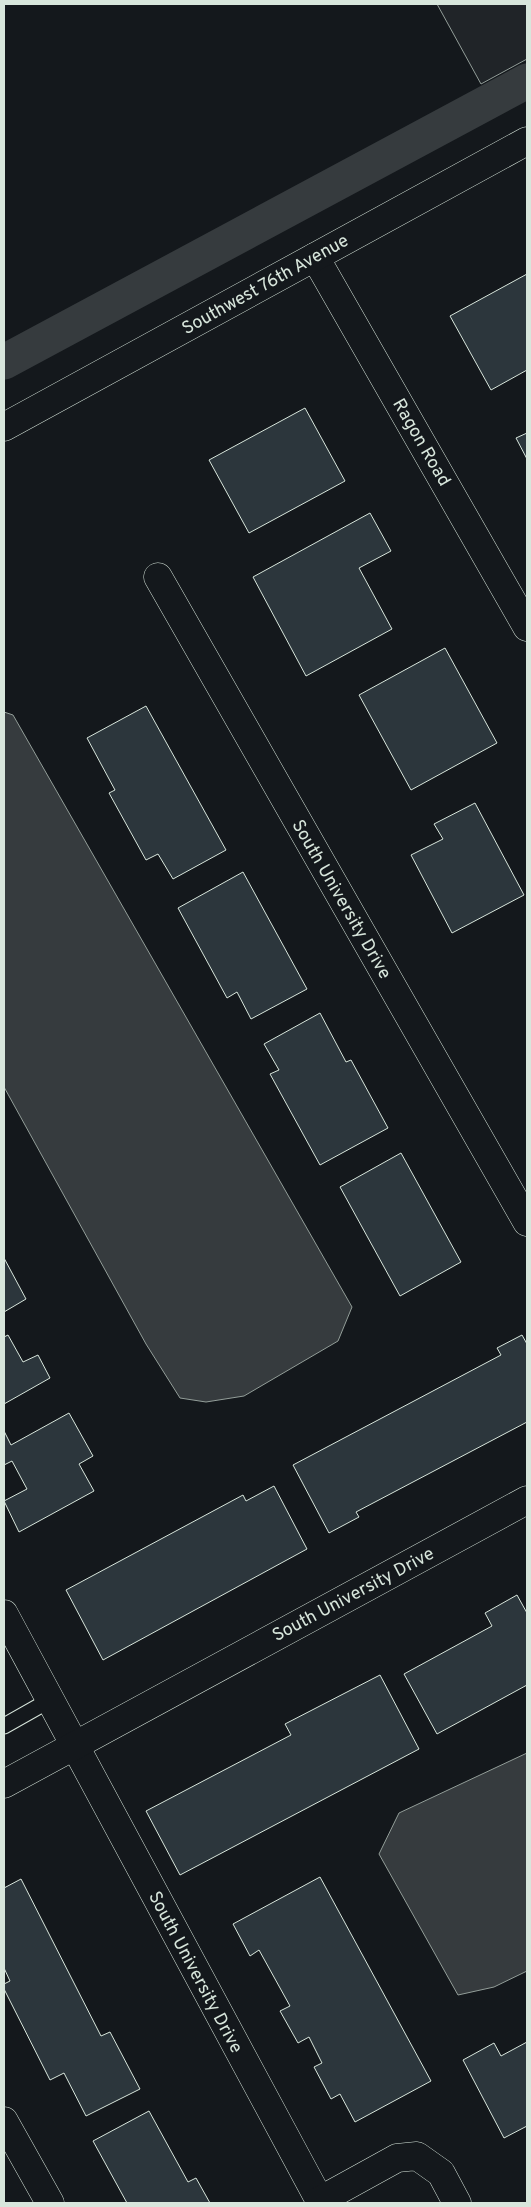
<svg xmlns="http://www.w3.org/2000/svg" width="531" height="2207" font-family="Overpass,sans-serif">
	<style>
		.green { fill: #202428; stroke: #939e99 }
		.water { fill: #363b3e; stroke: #939e99 }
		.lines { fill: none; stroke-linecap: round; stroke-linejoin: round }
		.canal { stroke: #363b3e; stroke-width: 35 }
		.building { fill: #2c363c; stroke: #d8e6dc }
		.lane-casing { stroke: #d8e6dc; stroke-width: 17 }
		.street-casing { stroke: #d8e6dc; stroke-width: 29 }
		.secondary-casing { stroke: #d8e6dc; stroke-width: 29 }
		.lane { stroke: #14181c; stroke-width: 15 }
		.street { stroke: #14181c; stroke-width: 28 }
		.secondary { stroke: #14181c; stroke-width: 28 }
		.labels { text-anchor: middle; stroke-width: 4; stroke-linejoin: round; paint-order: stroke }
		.street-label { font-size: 18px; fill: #d8e6dc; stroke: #14181c }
	</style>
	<rect width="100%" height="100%" fill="#14181c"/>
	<!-- green -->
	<polygon class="green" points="437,4 527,4 527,59 481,84"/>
	<!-- water -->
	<g class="water">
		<polygon points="4,712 13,715 352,1307 338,1341 244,1396 206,1402 180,1398 146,1344 4,1087"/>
		<polygon points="527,1753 527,1971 494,1987 458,1995 379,1854 399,1813"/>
	</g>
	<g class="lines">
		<!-- canal -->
		<polyline class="canal" points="4,362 527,81"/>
	</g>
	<!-- building -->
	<g class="building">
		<polygon points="527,274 527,370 491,390 450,316"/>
		<polygon points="305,408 345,481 249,533 209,460"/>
		<polygon points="527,433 527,459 516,438"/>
		<polygon points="370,513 391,551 359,568 392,629 306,676 253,577"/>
		<polygon points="445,648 497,743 411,790 359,695"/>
		<polygon points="146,706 226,850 173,879 158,854 146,860 109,793 115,790 87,738"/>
		<polygon points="475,803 524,895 452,933 411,855 443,839 434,824"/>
		<polygon points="243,872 307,989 251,1019 237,992 227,998 178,908"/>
		<polygon points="320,1013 346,1062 351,1060 388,1128 320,1165 270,1074 279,1070 264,1044"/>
		<polygon points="401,1153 461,1262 400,1296 340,1187"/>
		<polygon points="4,1258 26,1299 4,1312"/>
		<polygon points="8,1335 23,1362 38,1355 50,1378 4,1404 4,1337"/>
		<polygon points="522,1335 527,1344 527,1422 356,1512 359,1517 329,1533 293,1465 501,1355 497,1348"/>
		<polygon points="69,1413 93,1456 79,1464 94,1491 19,1532 4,1501 27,1489 12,1461 4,1465 4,1431 11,1445"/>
		<polygon points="274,1486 307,1549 103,1660 66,1590 243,1495 246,1501"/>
		<polygon points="517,1595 527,1613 527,1685 437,1734 404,1674 492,1626 485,1613"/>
		<polygon points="380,1675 419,1749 180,1875 146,1811 291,1735 285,1724"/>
		<polygon points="320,1877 431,2081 355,2122 340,2094 331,2099 314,2067 322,2063 309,2037 298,2043 280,2011 290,2006 259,1950 250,1956 233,1924"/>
		<polygon points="21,1879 101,2036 110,2032 140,2089 86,2116 64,2073 50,2080 4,1989 4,1984 10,1981 4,1968 4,1888"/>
		<polygon points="527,2042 527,2126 504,2138 463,2060 494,2043 501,2056"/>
		<polygon points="149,2111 188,2182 196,2178 210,2203 127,2203 93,2141"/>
	</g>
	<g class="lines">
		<defs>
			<polyline id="lane" points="4,1726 50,1700"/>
			<g id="street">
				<polyline points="315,257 527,627"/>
				<polyline points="158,577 527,1222"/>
				<polyline points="4,1614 321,2203"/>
				<polyline points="4,1784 527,1500"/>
				<polyline points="4,2121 50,2203"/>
				<polyline points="319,2201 397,2158 417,2156 441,2173 457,2203"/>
			</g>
			<polyline id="secondary" points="4,427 527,141"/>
		</defs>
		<!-- lane casing -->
		<use href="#lane" class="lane-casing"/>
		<!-- street casing -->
		<use href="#street" class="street-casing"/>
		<!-- secondary casing -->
		<use href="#secondary" class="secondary-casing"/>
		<!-- lane -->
		<use href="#lane" class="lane"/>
		<!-- street -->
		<use href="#street" class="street"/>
		<!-- secondary -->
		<use href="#secondary" class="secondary"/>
	</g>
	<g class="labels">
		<!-- street labels -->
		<g class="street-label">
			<text transform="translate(265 284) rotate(-29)" y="6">Southwest 76th Avenue</text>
			<text transform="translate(422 442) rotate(60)" y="6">Ragon Road</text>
			<text transform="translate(342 899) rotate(60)" y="6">South University Drive</text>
			<text transform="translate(353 1594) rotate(-28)" y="6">South University Drive</text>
			<text transform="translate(196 1972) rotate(62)" y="6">South University Drive</text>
		</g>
	</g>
	<!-- border -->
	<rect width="531" height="2207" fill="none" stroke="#d8e6dc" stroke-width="10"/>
</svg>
